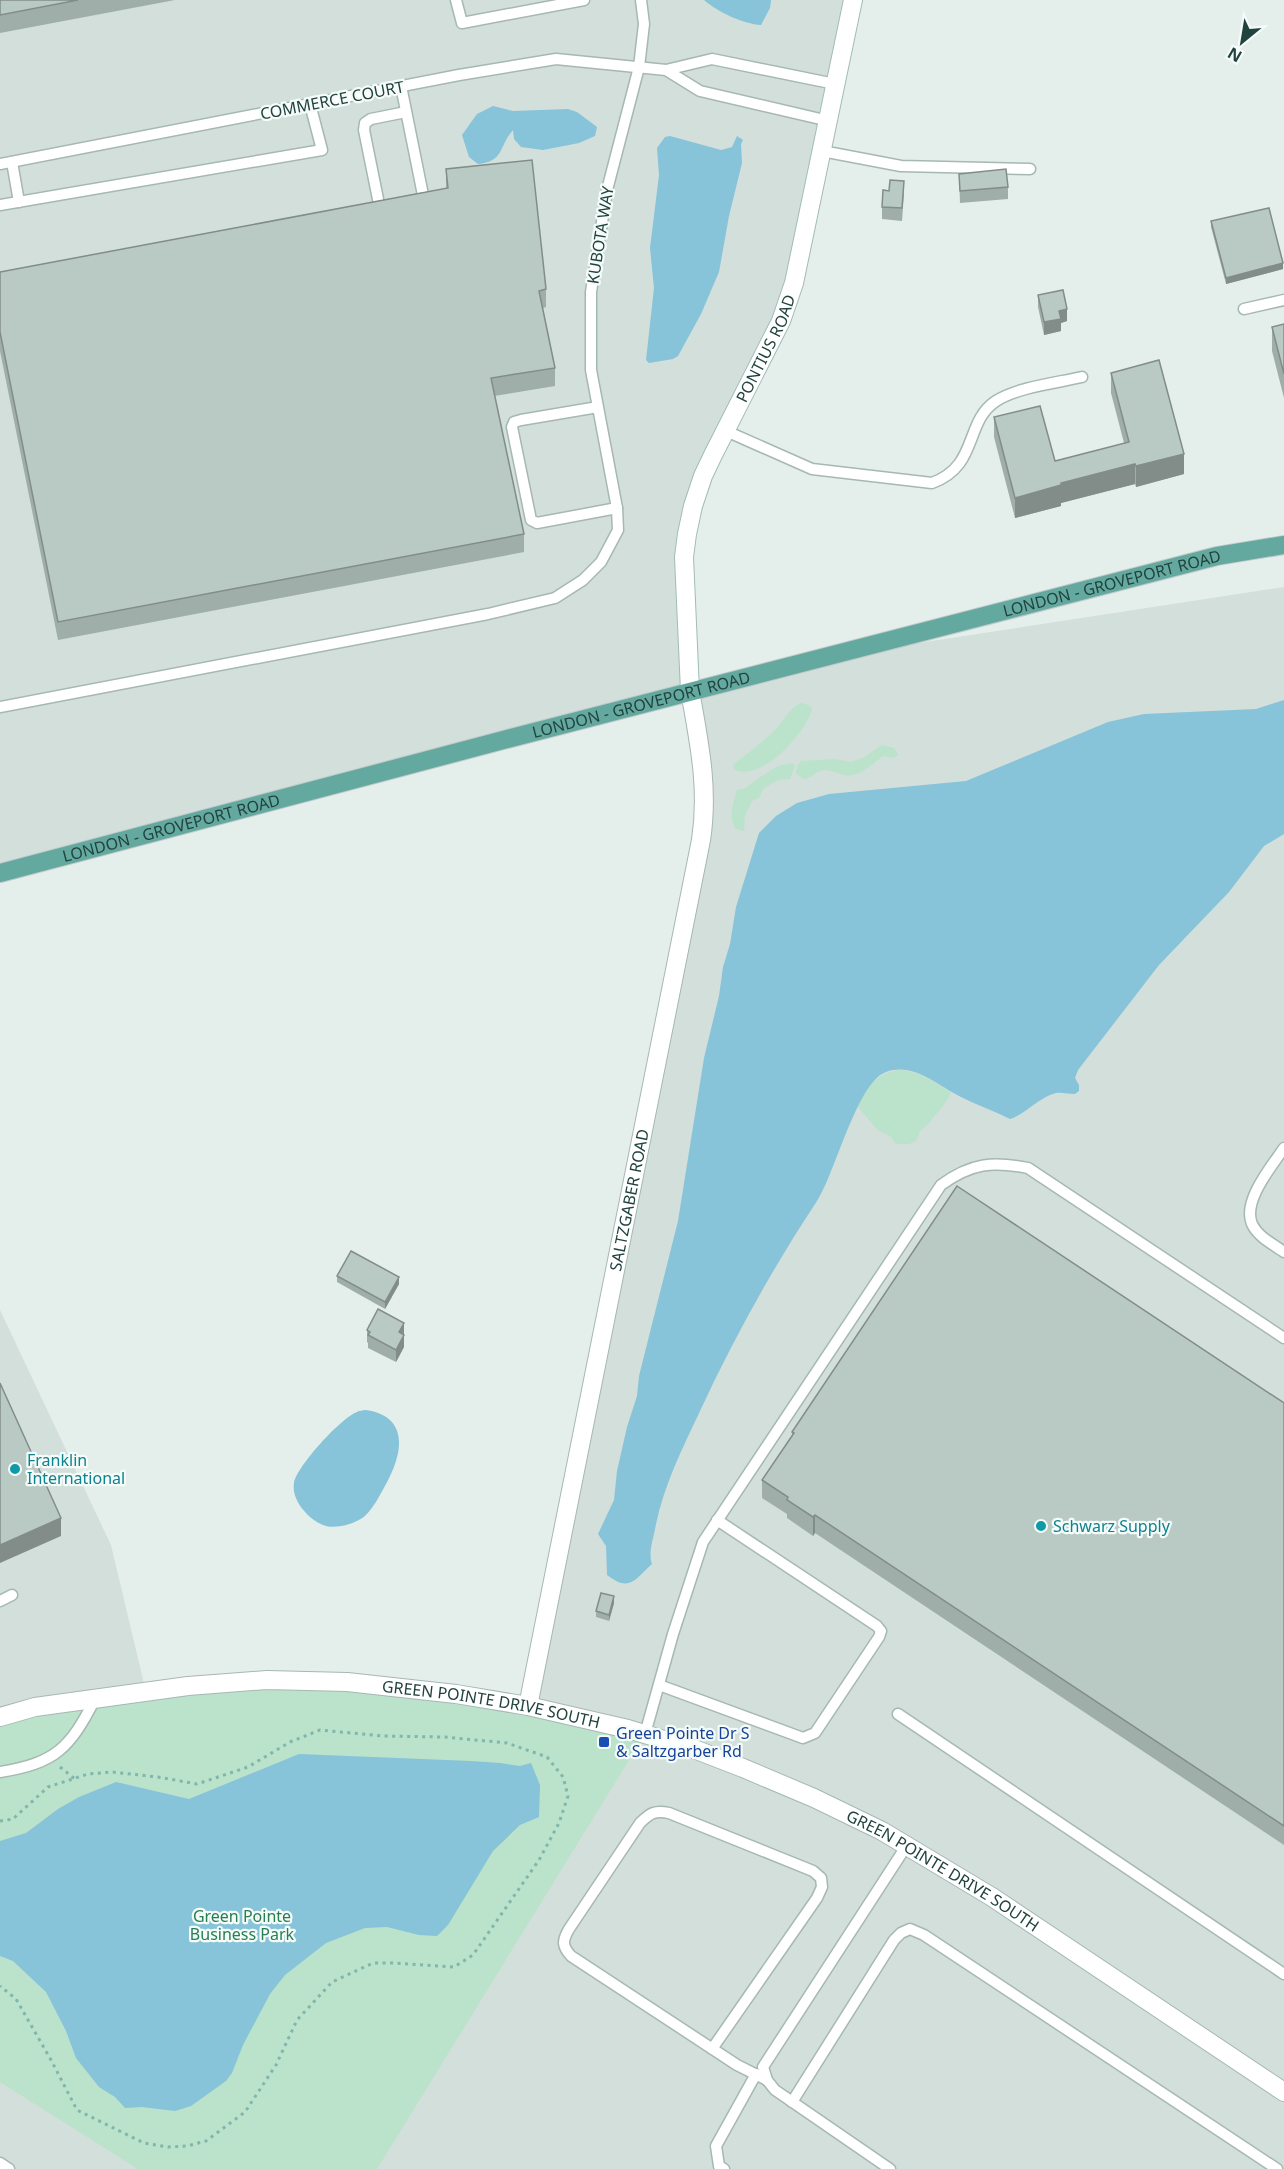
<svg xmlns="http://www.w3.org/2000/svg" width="1284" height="2169" font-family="'Noto Sans',sans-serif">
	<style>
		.built { fill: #d2dfdb }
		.green { fill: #bbe2ca }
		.water { fill: #87c3d9 }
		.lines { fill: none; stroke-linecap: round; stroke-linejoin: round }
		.lane-casing { stroke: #a6b8b4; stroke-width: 13 }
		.street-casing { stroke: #a6b8b4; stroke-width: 20 }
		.secondary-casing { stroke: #a1bcb6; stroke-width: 20 }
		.primary-casing { stroke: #c1cac9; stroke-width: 20 }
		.path { stroke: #81b6ac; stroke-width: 3; stroke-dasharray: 3 4.5; stroke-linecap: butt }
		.lane { stroke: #fff; stroke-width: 10 }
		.street { stroke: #fff; stroke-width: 18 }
		.secondary { stroke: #fff; stroke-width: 18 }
		.primary { stroke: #64a99f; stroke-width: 18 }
		.wall { fill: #9faea9 }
		.shaded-wall { fill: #828d8a }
		.building { fill: #b9cac5; stroke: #828d8a; stroke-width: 1.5 }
		.culture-dot { fill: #0f9aa8; stroke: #f5fbf9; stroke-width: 2 }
		.transit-dot { fill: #1a4fb4; stroke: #f5fbf9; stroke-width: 2 }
		.labels { text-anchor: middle; stroke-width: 4.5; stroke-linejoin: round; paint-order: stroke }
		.street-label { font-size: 16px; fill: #21433e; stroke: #f5fbf9 }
		.culture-label { font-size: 16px; fill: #0d838f; stroke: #f5fbf9; text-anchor: start }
		.transit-label { font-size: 16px; fill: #164399; stroke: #f5fbf9; text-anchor: start }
		.park-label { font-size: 16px; fill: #267e53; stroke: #f5fbf9 }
	</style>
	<rect width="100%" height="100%" fill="#e4efeb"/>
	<!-- built -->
	<polygon class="built" points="0,0 853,0 801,254 693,506 690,691 808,660 1284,587 1284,2169 0,2169 0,1310 111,1545 146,1692 527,1706 701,840 690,692 0,873"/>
	<!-- green -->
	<g class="green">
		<path d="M801,703L811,706L812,710C804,734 763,781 735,770L733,766L735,763C749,753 763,742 775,730C784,721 789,708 801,703Z"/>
		<path d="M882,745L894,748L898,755L894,758L883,756C872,764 859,778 844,775C838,774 832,770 825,770C816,770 812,779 803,779L796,773L797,766L801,761L835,759L851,762L863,758Z"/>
		<path d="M792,763L795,765L790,779L779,780L771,784L763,789L759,798L752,801L745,815L744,831L736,829C728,817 733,803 737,790L746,788C749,784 773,769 778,766C783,764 787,765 792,763Z"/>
		<path d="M899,1070C919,1071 934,1082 951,1092L948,1099L929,1123L920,1131L916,1141L909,1144H896L891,1137L877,1129L858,1107C867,1087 876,1073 899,1070Z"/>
		<polygon points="347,1682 645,1734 377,2169 138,2169 0,2082 0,1717 35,1707"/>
	</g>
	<!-- water -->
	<g class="water">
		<path d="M704,0H771L770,8L761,25C743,24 718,12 704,0Z"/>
		<path d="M493,106L513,111L568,109L577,112L597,127L595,136L579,143L543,150L521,147L514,139L513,130C498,147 505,161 478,164L469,157L462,135L477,114Z"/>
		<polygon points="670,136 721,150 732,147 737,136 743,140 741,144 742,163 729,216 719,272 701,314 678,356 673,359 649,363 646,360 654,288 650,248 659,175 657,148 665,137"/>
		<path d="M1284,700V834L1264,846L1229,892L1159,965L1078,1070L1075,1078L1079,1085V1091L1075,1094C1069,1094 1061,1092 1056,1093C1039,1097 1026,1114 1010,1119C994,1111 977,1105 961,1097C938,1086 914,1062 886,1072C857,1082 835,1174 817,1201C772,1269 734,1338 700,1411C682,1449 663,1487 655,1529C653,1540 648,1553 652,1564C635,1579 630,1593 607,1575L606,1546L598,1534L614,1500L617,1471L627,1427L637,1396L639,1376L678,1221L704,1058L719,996L723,967L730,944L736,907L759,833L776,816L797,803L829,794L966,781L1108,722L1144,714L1256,709Z"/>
		<path d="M366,1410C411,1417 402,1455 386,1484C380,1495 374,1507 366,1515C356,1524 335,1530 323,1525C308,1519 291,1500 294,1483C297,1466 341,1418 357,1412C357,1411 365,1410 366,1410Z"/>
		<polygon points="299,1754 471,1761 500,1763 520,1766 531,1763 540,1785 539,1817 520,1825 493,1851 448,1925 437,1936 419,1935 387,1927 365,1928 326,1943 285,1975 270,1994 243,2045 232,2073 226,2081 191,2106 175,2111 142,2107 125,2108 115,2097 99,2087 76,2058 66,2031 46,1992 13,1961 0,1956 0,1841 26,1833 58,1809 79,1797 116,1782 189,1799"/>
	</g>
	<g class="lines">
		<defs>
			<g id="lane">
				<polyline points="456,0 462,23 584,0"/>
				<polyline points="666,70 700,91 829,121"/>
				<polyline points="401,86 424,200 418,202"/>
				<polyline points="822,151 901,166 1030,169"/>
				<polyline points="12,162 19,202"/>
				<polyline points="0,164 459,75 556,59 666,70 712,59 835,84"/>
				<polyline points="0,205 322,150 310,104"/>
				<polyline points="385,208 380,209 364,130 365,123 371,119 406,112"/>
				<polyline points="1244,309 1284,300"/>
				<polyline points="598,407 521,420 514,422 512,427 531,520 537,523 617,508 591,370 591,292 607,190 639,67 644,24 641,0"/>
				<path d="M726,431L812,469L932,483C979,466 964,422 996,401C1018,387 1056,383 1082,377"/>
				<polyline points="0,707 488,614 555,598 583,580 601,562 618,530 617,508"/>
				<path d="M1284,1148C1272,1166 1242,1201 1252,1224C1258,1237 1273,1244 1284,1252"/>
				<polyline points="0,1601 12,1595"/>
				<polyline points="659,1685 803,1738 815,1733 879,1637 881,1631 877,1626 717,1520"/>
				<polyline points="898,1714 1284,1974"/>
				<path d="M645,1734L673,1634L703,1542L941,1185C971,1163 993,1161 1028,1168L1284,1338"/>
				<path d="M0,1772C56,1763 70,1748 95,1699"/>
				<path d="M712,2049L817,1898L822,1887L821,1878L813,1871L669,1813C655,1810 650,1813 640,1823L569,1929C562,1941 562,1946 571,1956L737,2065L767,2080"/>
				<polyline points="792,2102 894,1940 901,1933 910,1929 924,1935 1277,2169"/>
				<polyline points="0,2163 9,2169"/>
				<polyline points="724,2169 719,2166 716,2146 756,2074"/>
				<polyline points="890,2169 775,2090 767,2080 763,2067 907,1845"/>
			</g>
			<g id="street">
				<path id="s1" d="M528,1706L701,840C709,788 699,742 690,691"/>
				<path id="s2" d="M0,1717L35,1707L188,1686L267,1680L347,1682L456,1694L528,1706L628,1729L694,1749L743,1768L814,1798L882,1831L992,1897L1284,2092"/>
			</g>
			<g id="secondary">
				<path id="s3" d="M690,691L684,557L687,534L693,506L703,476L713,455L781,321L794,283L853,0"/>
			</g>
			<g id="primary">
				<path id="s4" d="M0,873L511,738L1217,556L1284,545"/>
			</g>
		</defs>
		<!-- lane casing -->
		<use href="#lane" class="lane-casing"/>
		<!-- street casing -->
		<use href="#street" class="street-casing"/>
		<!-- secondary casing -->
		<use href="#secondary" class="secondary-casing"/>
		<!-- primary casing -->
		<use href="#primary" class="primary-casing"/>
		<!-- path -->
		<g class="path">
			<polyline points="60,1767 75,1779"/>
			<polyline points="0,1821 13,1819 48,1787 88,1774 112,1772 158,1777 197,1784 248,1767 290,1742 320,1730 383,1736 444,1737 507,1743 547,1757 563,1777 568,1796 559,1823 539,1860 473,1955 454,1967 394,1963 373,1963 332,1982 297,2020 276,2065 245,2112 206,2141 187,2146 168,2147 144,2143 77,2110 51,2060 16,1999 0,1986"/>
		</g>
		<!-- lane -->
		<use href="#lane" class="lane"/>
		<!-- street -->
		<use href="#street" class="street"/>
		<!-- secondary -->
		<use href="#secondary" class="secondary"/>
		<!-- primary -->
		<use href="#primary" class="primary"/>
	</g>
	<!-- wall -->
	<g class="wall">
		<polygon points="0,0 175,0 0,33"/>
		<polygon points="446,169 546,289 546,307 543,308 555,368 555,386 494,396 524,534 524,552 58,640 0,351 0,272 446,188"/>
		<polygon points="959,174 1008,187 1008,199 960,203"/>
		<polygon points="889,191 904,193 902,221 882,219 882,207"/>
		<polygon points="1211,221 1283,269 1226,284 1211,227"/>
		<polygon points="1038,295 1067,321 1061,323 1061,331 1044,335 1038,307"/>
		<polygon points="1284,324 1284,398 1272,351 1272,327"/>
		<polygon points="1111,373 1184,474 1136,487 1135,484 1061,503 1061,506 1015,518 994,437 994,417 1055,461 1124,443 1111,393"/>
		<polygon points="337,1276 399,1284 385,1309 337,1282"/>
		<polygon points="404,1323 404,1347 396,1362 368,1348 368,1343 367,1342 367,1330"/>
		<polygon points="1284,1403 1284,1845 815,1533 813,1536 787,1518 787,1514 762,1498 762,1480 792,1435 792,1432"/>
		<polygon points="614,1603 609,1621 596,1617 596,1611"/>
	</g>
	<!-- shaded-wall -->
	<g class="shaded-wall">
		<polygon points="1283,263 1283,269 1226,284 1226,278"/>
		<polygon points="1067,309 1067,321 1061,323 1061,331 1044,335 1044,322 1059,311"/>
		<polygon points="1184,454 1184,474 1136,487 1136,466"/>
		<polygon points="1135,464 1135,484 1061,503 1061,506 1015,518 1015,498 1061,483"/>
		<polygon points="399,1277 399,1284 385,1309 385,1302"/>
		<polygon points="404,1323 404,1347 396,1362 396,1350 399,1332"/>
		<polygon points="815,1515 815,1533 813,1536 813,1517"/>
		<polygon points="61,1518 61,1536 0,1563 0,1545"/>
		<polygon points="614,1596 614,1603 609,1621 609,1615"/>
	</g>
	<!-- building -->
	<g class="building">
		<polygon points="0,0 78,0 0,15"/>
		<polygon points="532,160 546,289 539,291 555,368 491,378 524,534 58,622 0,332 0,272 448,188 446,169"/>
		<polygon points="1006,169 1008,187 960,191 959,174"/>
		<polygon points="890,180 904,181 902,208 882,207 883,190 889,191"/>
		<polygon points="1269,208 1283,263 1226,278 1211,221"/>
		<polygon points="1063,290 1067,309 1059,311 1061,319 1044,322 1038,295"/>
		<polygon points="1284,324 1284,374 1272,327"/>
		<polygon points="1159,360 1184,454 1136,466 1135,464 1061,483 1061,485 1015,498 994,417 1040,406 1055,461 1129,442 1111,373"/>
		<polygon points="957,1186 1284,1403 1284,1826 815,1515 813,1517 787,1500 788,1497 762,1480 794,1433 792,1432"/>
		<polygon points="351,1251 399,1277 385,1302 337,1276"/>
		<polygon points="378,1309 404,1323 399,1332 404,1335 396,1350 368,1335 370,1332 367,1330"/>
		<polygon points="0,1383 61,1518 0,1545"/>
		<polygon points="601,1593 614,1596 609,1615 596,1611"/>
	</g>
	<!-- markers -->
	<g class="culture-dot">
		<circle cx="15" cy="1469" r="6"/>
		<circle cx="1041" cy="1526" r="6"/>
	</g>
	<rect class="transit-dot" x="598" y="1736" width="12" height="12" rx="3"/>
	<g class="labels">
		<!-- street labels -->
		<g class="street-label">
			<text transform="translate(332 100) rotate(-11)" y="6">COMMERCE COURT</text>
			<text transform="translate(600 235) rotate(-81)" y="6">KUBOTA WAY</text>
			<text dy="6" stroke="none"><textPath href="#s3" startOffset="360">PONTIUS ROAD</textPath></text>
			<text dy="6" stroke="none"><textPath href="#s4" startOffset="1149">LONDON - GROVEPORT ROAD</textPath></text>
			<text dy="6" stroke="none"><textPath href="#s4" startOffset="663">LONDON - GROVEPORT ROAD</textPath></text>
			<text dy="6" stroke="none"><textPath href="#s4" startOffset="177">LONDON - GROVEPORT ROAD</textPath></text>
			<text dy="6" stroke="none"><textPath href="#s1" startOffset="516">SALTZGABER ROAD</textPath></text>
			<text dy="6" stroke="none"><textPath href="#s2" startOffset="496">GREEN POINTE DRIVE SOUTH</textPath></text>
			<text dy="6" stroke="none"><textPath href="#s2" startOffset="982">GREEN POINTE DRIVE SOUTH</textPath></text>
		</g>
		<!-- culture labels -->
		<g class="culture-label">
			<text x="27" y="1466">Franklin<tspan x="27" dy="18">International</tspan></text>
			<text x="1053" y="1532">Schwarz Supply</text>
		</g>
		<!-- transit labels -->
		<g class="transit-label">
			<text x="616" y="1739">Green Pointe Dr S<tspan x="616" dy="18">&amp; Saltzgarber Rd</tspan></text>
		</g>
		<!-- park labels -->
		<g class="park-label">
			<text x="242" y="1922">Green Pointe<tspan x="242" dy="18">Business Park</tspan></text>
		</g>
	</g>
	<!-- north arrow -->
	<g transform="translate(1242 42) rotate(210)" stroke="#f5fbf9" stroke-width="4.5" paint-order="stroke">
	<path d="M0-4.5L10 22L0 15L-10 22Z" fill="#21433e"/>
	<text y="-9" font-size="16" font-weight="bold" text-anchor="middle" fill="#21433e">N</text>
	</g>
</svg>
